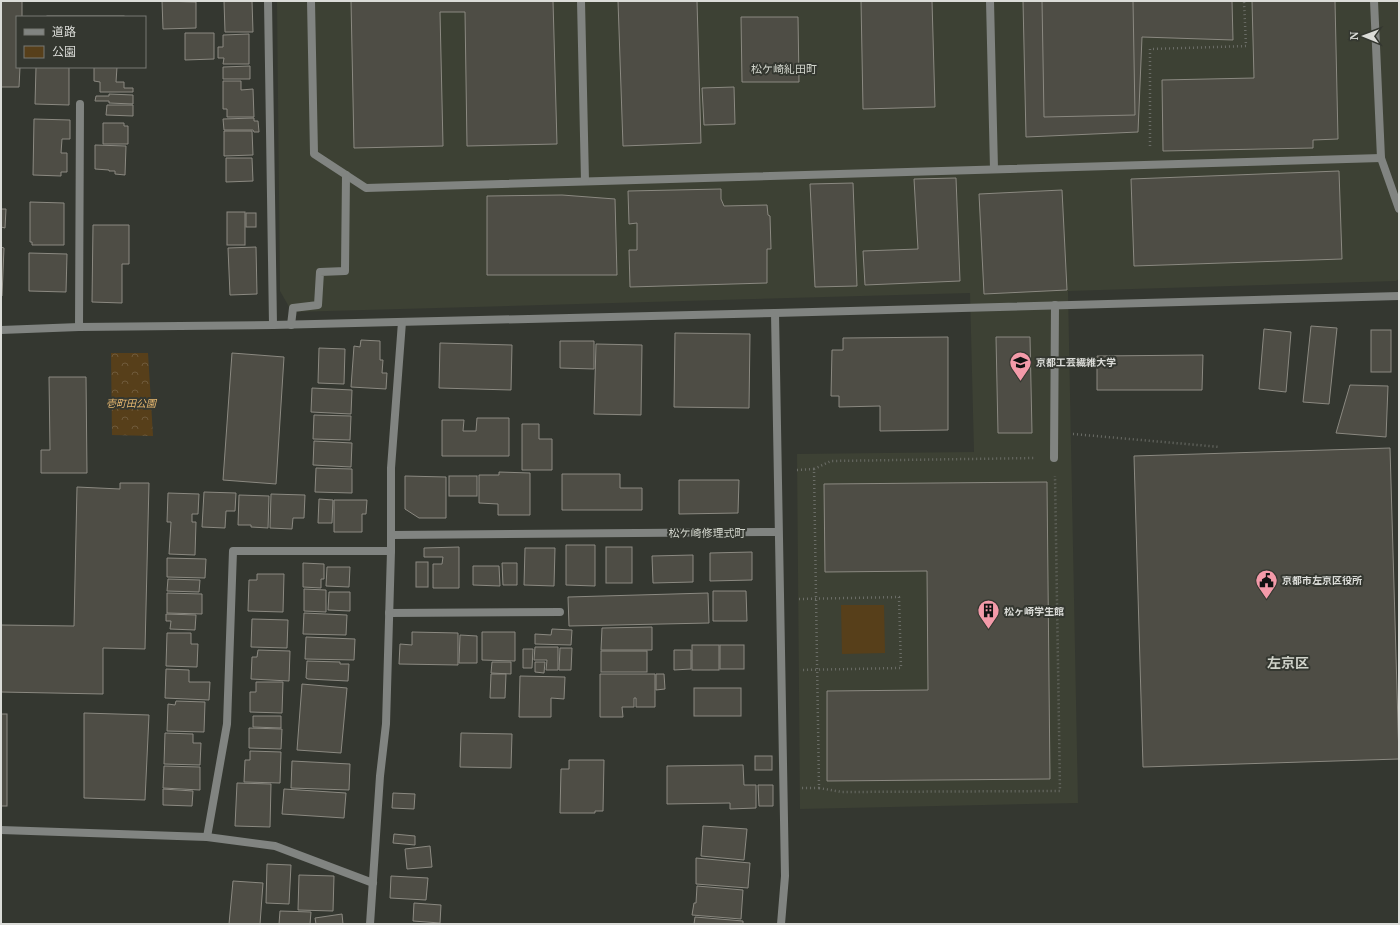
<svg xmlns="http://www.w3.org/2000/svg" width="1400" height="925" font-family="'Noto Serif','Noto Sans JP',serif">
	<style>
		.built { fill: #3d4134 }
		.green { fill: #573f1a }
		.forest { fill: url(#forest-crowns) }
		.building { fill: #4e4d45; stroke: #8b8981 }
		.lines { fill: none; stroke-linecap: round; stroke-linejoin: round }
		.path { stroke: #6b6d67; stroke-width: 2.5; stroke-dasharray: 1 3; stroke-linecap: butt }
		.lane { stroke: #818481; stroke-width: 8 }
		.street { stroke: #818481; stroke-width: 8 }
		.labels { text-anchor: middle; stroke-width: 4; stroke-linejoin: round; paint-order: stroke }
		.poi-label { font-size: 10px; font-weight: bold; fill: #dbdcd8; stroke: #343730; text-anchor: start }
		.park-label { font-size: 10px; font-style: italic; fill: #e7b870; stroke: #343730 }
		.neighbourhood-label { font-size: 11px; fill: #d1d4cb; stroke: #343730 }
		.district-label { font-size: 14px; font-weight: bold; fill: #d1d4cb; stroke: #343730 }
	</style>
	<defs>
		<pattern id="forest-crowns" width="20" height="18" patternUnits="userSpaceOnUse"><rect width="20" height="18" fill="#573f1a"/><path d="M2 6a3 3 0 1 1 6 0M12 15a3 3 0 1 1 6 0" fill="none" stroke="#6f5a3b"/></pattern>
	</defs>
	<rect width="100%" height="100%" fill="#343730"/>
	<!-- built -->
	<polygon class="built" points="277,1 1399,1 1399,279 1396,281 1068,291 1078,803 800,809 797,454 974,452 970,293 292,312 280,291"/>
	<!-- green -->
	<polygon class="green" points="841,605 884,605 885,653 842,654"/>
	<!-- forest -->
	<polygon class="forest" points="111,353 148,353 153,436 112,435"/>
	<!-- building -->
	<g class="building">
		<polygon points="1,1 22,1 22,17 17,17 17,67 20,67 19,87 1,87"/>
		<polygon points="162,1 196,2 196,28 163,29"/>
		<polygon points="224,1 252,1 253,32 225,32"/>
		<polygon points="351,1 553,1 557,144 467,146 465,12 440,12 443,146 354,148"/>
		<polygon points="618,1 697,1 701,143 623,146"/>
		<polygon points="861,1 932,1 935,107 863,109"/>
		<polygon points="1023,1 1232,1 1233,40 1142,37 1138,132 1026,137"/>
		<polygon points="1042,1 1133,1 1135,115 1044,117"/>
		<polygon points="1252,1 1335,1 1338,139 1313,140 1313,148 1163,151 1162,80 1254,78"/>
		<rect x="47" y="16" width="77" height="1"/>
		<polygon points="741,17 798,17 799,82 742,82"/>
		<polygon points="185,33 214,33 214,59 185,60"/>
		<polygon points="249,34 249,64 223,64 224,58 218,58 218,47 223,47 223,35"/>
		<polygon points="250,66 250,79 223,79 223,67"/>
		<polygon points="36,67 69,67 69,105 35,104"/>
		<polygon points="94,67 117,67 116,82 124,82 124,88 133,88 133,92 100,92 100,82 94,81"/>
		<polygon points="223,81 241,81 241,90 253,89 254,117 227,117 227,109 223,109"/>
		<polygon points="734,87 735,124 704,125 702,88"/>
		<polygon points="109,94 133,95 133,104 109,103 109,101 95,101 96,96 109,96"/>
		<polygon points="107,105 133,105 133,116 106,115"/>
		<polygon points="254,118 254,121 258,121 259,132 254,132 253,130 224,130 223,119"/>
		<polygon points="34,119 70,120 70,139 62,139 61,153 67,153 67,172 61,172 61,176 33,175"/>
		<polygon points="103,123 124,123 124,126 128,126 128,144 103,144"/>
		<polygon points="224,131 252,131 253,155 224,156"/>
		<polygon points="95,145 126,146 125,175 115,174 115,171 109,171 109,170 95,169"/>
		<polygon points="226,158 252,158 253,181 226,182"/>
		<polygon points="1339,171 1342,259 1134,266 1131,179"/>
		<polygon points="956,178 960,281 865,285 863,251 918,249 914,179"/>
		<polygon points="853,183 857,286 815,287 810,184"/>
		<polygon points="721,189 721,199 724,206 767,205 768,215 770,216 771,249 767,249 767,283 630,287 629,250 637,250 637,223 629,224 628,191"/>
		<polygon points="1062,190 1067,290 984,294 979,194"/>
		<polygon points="562,195 615,199 617,275 487,275 487,196"/>
		<polygon points="30,202 64,203 64,245 32,245 32,242 30,242"/>
		<polygon points="1,209 6,209 5,228 1,227"/>
		<rect x="227" y="212" width="18" height="33"/>
		<rect x="246" y="213" width="10" height="14"/>
		<polygon points="93,225 129,225 129,264 122,264 122,303 92,302"/>
		<polygon points="1,247 4,248 2,296 1,296"/>
		<polygon points="256,247 257,294 230,295 228,248"/>
		<polygon points="29,253 67,254 66,292 29,291"/>
		<polygon points="1311,326 1337,328 1329,404 1303,402"/>
		<polygon points="1264,329 1291,332 1286,392 1259,389"/>
		<rect x="1371" y="330" width="20" height="42"/>
		<polygon points="675,333 750,334 749,408 674,407"/>
		<polygon points="948,337 948,430 880,431 880,406 839,407 839,396 831,396 832,350 843,350 843,338"/>
		<polygon points="996,337 1030,337 1032,433 998,433"/>
		<polygon points="361,340 380,341 380,360 383,360 382,373 387,373 386,389 351,387 354,346 360,347"/>
		<polygon points="560,341 594,341 594,369 560,368"/>
		<polygon points="440,343 512,345 511,390 439,388"/>
		<polygon points="596,344 642,345 641,415 594,414"/>
		<polygon points="319,348 345,349 344,384 318,383"/>
		<polygon points="232,353 284,357 276,484 223,480"/>
		<polygon points="1203,355 1202,390 1097,390 1097,356"/>
		<polygon points="49,377 86,377 87,473 41,473 41,450 50,450"/>
		<polygon points="1350,385 1388,386 1386,437 1336,433"/>
		<polygon points="312,388 352,390 351,414 311,412"/>
		<polygon points="314,415 351,416 350,440 313,439"/>
		<polygon points="477,418 509,418 509,456 442,456 442,420 464,420 463,431 476,431"/>
		<polygon points="522,424 539,424 539,439 552,439 552,470 522,470"/>
		<polygon points="314,441 352,443 351,467 313,465"/>
		<polygon points="1390,448 1399,759 1143,767 1134,456"/>
		<polygon points="316,468 352,469 352,493 315,492"/>
		<polygon points="499,472 530,473 530,515 498,515 498,504 479,503 479,475 499,475"/>
		<polygon points="562,474 620,474 620,488 642,488 642,510 562,510"/>
		<polygon points="405,476 446,477 446,518 419,518 405,509"/>
		<rect x="449" y="476" width="28" height="20"/>
		<polygon points="679,480 739,480 738,513 679,514"/>
		<polygon points="1047,482 1050,779 827,781 827,691 928,690 927,571 825,572 824,484"/>
		<polygon points="120,483 149,483 145,649 103,648 103,694 1,692 1,625 74,626 77,487 120,489"/>
		<polygon points="204,492 236,493 235,511 226,511 225,528 202,527"/>
		<polygon points="168,493 199,494 198,514 192,514 192,522 196,522 195,555 169,554 171,522 167,522"/>
		<polygon points="271,494 305,495 304,518 293,518 292,529 270,528"/>
		<polygon points="239,495 269,496 268,528 251,527 251,525 238,525"/>
		<polygon points="319,499 333,500 332,523 318,523"/>
		<polygon points="334,500 367,500 366,514 362,514 362,532 334,532"/>
		<polygon points="566,545 595,545 595,586 566,585"/>
		<polygon points="459,547 459,588 433,588 433,564 442,564 443,557 424,557 424,548"/>
		<rect x="606" y="547" width="26" height="36"/>
		<polygon points="525,548 555,548 554,586 524,585"/>
		<polygon points="752,552 752,580 710,581 710,553"/>
		<polygon points="693,555 693,582 653,583 652,556"/>
		<polygon points="167,558 206,559 205,578 167,577"/>
		<rect x="416" y="562" width="12" height="25"/>
		<polygon points="303,563 324,564 324,579 321,579 321,588 303,587"/>
		<polygon points="502,563 517,563 517,585 503,585"/>
		<polygon points="473,566 499,566 500,586 473,585"/>
		<polygon points="327,567 350,567 349,587 326,586"/>
		<polygon points="257,574 284,574 283,612 248,611 249,580 257,580"/>
		<polygon points="168,579 200,580 199,592 167,591"/>
		<polygon points="304,589 326,590 326,612 304,611"/>
		<polygon points="713,591 746,591 747,621 713,621"/>
		<polygon points="329,592 350,592 350,611 328,610"/>
		<polygon points="167,593 202,594 202,614 167,613"/>
		<polygon points="708,593 709,623 569,626 568,597"/>
		<polygon points="304,613 347,615 346,635 303,634"/>
		<polygon points="166,614 196,615 195,630 170,629 171,621 166,621"/>
		<polygon points="252,619 288,620 287,648 251,647"/>
		<polygon points="652,627 652,650 601,650 602,628"/>
		<polygon points="552,629 572,630 571,645 535,644 535,634 551,635"/>
		<polygon points="412,632 458,633 458,665 399,664 400,644 412,645"/>
		<polygon points="482,632 515,632 515,661 482,660"/>
		<polygon points="167,633 191,633 191,644 198,644 197,667 166,666"/>
		<polygon points="460,635 477,636 477,663 459,663"/>
		<polygon points="306,637 355,639 354,660 305,659"/>
		<rect x="692" y="645" width="27" height="25"/>
		<rect x="720" y="645" width="24" height="24"/>
		<polygon points="535,647 558,647 558,670 546,670 547,660 534,660"/>
		<polygon points="560,648 572,648 571,670 559,670"/>
		<polygon points="523,649 533,649 532,668 523,668"/>
		<polygon points="258,650 290,651 289,681 251,679 252,657 257,657"/>
		<polygon points="674,650 691,650 691,669 674,670"/>
		<rect x="601" y="651" width="46" height="21"/>
		<polygon points="307,661 340,662 340,664 349,664 348,681 308,679 306,678"/>
		<polygon points="492,662 511,662 511,674 491,673"/>
		<polygon points="535,662 545,662 544,673 535,672"/>
		<polygon points="166,669 189,670 189,682 210,682 209,700 165,698"/>
		<polygon points="491,674 506,674 505,698 490,698"/>
		<polygon points="600,674 655,674 655,707 636,707 636,698 634,698 634,707 622,707 623,717 600,717"/>
		<polygon points="656,674 664,674 665,689 656,690"/>
		<polygon points="520,676 565,677 564,699 551,698 551,717 519,717"/>
		<polygon points="256,682 283,682 282,713 250,712 250,692 256,692"/>
		<polygon points="302,684 347,688 341,753 297,750"/>
		<rect x="694" y="688" width="47" height="28"/>
		<polygon points="176,701 205,702 204,732 167,731 168,704 175,705"/>
		<polygon points="84,713 149,715 145,800 84,798"/>
		<rect x="1" y="714" width="6" height="92"/>
		<polygon points="253,716 281,716 281,728 253,727"/>
		<polygon points="249,728 282,729 281,749 249,748"/>
		<polygon points="165,733 193,734 193,743 201,743 200,765 164,764"/>
		<polygon points="461,733 512,734 511,768 460,767"/>
		<polygon points="250,751 281,752 280,783 244,782 245,760 250,760"/>
		<rect x="755" y="756" width="17" height="14"/>
		<polygon points="569,760 604,760 603,811 595,811 595,813 560,813 561,769 569,769"/>
		<polygon points="292,761 350,764 349,790 291,788"/>
		<polygon points="743,765 744,785 756,785 756,808 730,809 730,803 667,804 667,766"/>
		<polygon points="164,766 200,767 200,790 163,788"/>
		<polygon points="237,783 271,784 270,827 235,826"/>
		<polygon points="758,785 773,785 773,806 759,806"/>
		<polygon points="163,789 193,791 192,806 163,805"/>
		<polygon points="284,789 346,793 344,818 282,814"/>
		<polygon points="393,793 415,794 414,809 392,808"/>
		<polygon points="703,826 747,829 744,860 701,856"/>
		<polygon points="394,834 415,836 415,845 393,843"/>
		<polygon points="430,846 432,867 407,869 405,849"/>
		<polygon points="696,858 750,863 748,888 696,884"/>
		<polygon points="267,864 291,865 289,904 266,903"/>
		<polygon points="299,875 334,876 333,911 298,910"/>
		<polygon points="391,876 428,878 426,900 390,898"/>
		<polygon points="233,881 263,883 260,924 229,924"/>
		<polygon points="697,886 743,890 741,919 692,915 694,903 696,903"/>
		<polygon points="414,903 441,905 440,923 413,921"/>
		<polygon points="280,911 311,912 310,924 279,924"/>
		<polygon points="342,914 343,924 316,924 315,918"/>
		<polygon points="695,917 743,921 743,924 694,924"/>
	</g>
	<g class="lines">
		<!-- path -->
		<g class="path">
			<polyline points="1150,146 1150,49 1246,46 1244,1"/>
			<polyline points="1073,434 1220,447"/>
			<polyline points="814,469 831,461 1036,458"/>
			<polyline points="797,470 814,469 819,788 802,788"/>
			<polyline points="799,599 899,597 901,668 800,670"/>
			<polyline points="819,788 842,792 1060,791 1055,476"/>
		</g>
		<!-- lane -->
		<g class="lane">
			<polyline points="311,1 314,154 366,188 1381,158"/>
			<polyline points="581,1 585,181"/>
			<polyline points="990,1 994,169"/>
			<polyline points="1374,1 1381,158 1399,209"/>
			<polyline points="79,327 80,104"/>
			<polyline points="1054,458 1055,305"/>
			<polyline points="392,535 778,532"/>
			<polyline points="389,613 560,612"/>
		</g>
		<!-- street -->
		<g class="street">
			<polyline points="268,1 273,325"/>
			<polyline points="775,313 785,876 781,924"/>
			<polyline points="291,325 293,308 318,305 320,272 345,271 346,175"/>
			<polyline points="1,330 79,327 273,325 775,313 1399,296"/>
			<polyline points="1,830 207,837 275,846 373,883"/>
			<polyline points="207,837 227,724 233,551 391,551"/>
			<polyline points="370,924 380,776 386,724 391,551 391,468 402,322"/>
		</g>
	</g>
	<!-- icons -->
	<defs>
		<symbol id="university-pin" viewBox="-11 -11 22 30"><path d="M0 17L-7.5 6A9.5 9.5 0 1 1 7.5 6Z" fill="#f39aa9" stroke="#343730"/><path d="M0-5L7-2L0 1L-7-2ZM-4 1L0 2.5L4 1V4Q0 6-4 4Z" fill="#111"/></symbol>
		<symbol id="civic-pin" viewBox="-11 -11 22 30"><path d="M0 17L-7.5 6A9.5 9.5 0 1 1 7.5 6Z" fill="#f39aa9" stroke="#343730"/><path d="M-.6-6.5H3V-4.5H.6V-3L4-1V1h2V6H-6V1h2V-1L-.6-3ZM-1.2 2.5V6h2.4V2.5Z" fill="#111"/></symbol>
		<symbol id="building-pin" viewBox="-11 -11 22 30"><path d="M0 17L-7.5 6A9.5 9.5 0 1 1 7.5 6Z" fill="#f39aa9" stroke="#343730"/><path d="M-4-6H4V6H1V3H-1V6H-4ZM-2.5-4.3h1.7v1.8h-1.7ZM.8-4.3h1.7v1.8H.8ZM-2.5-1h1.7V.8h-1.7ZM.8-1h1.7V.8H.8Z" fill="#111"/></symbol>
	</defs>
	<g fill-rule="evenodd">
		<use href="#university-pin" x="1008" y="350" width="25" height="34"/>
		<use href="#civic-pin" x="1254" y="568" width="25" height="34"/>
		<use href="#building-pin" x="976" y="598" width="25" height="34"/>
	</g>
	<g class="labels">
		<!-- poi labels -->
		<g class="poi-label">
			<text x="1036" y="366">京都工芸繊維大学</text>
			<text x="1282" y="584">京都市左京区役所</text>
			<text x="1004" y="615">松ヶ崎学生館</text>
		</g>
		<!-- park labels -->
		<g class="park-label">
			<text x="131" y="407">壱町田公園</text>
		</g>
		<!-- neighbourhood labels -->
		<g class="neighbourhood-label">
			<text x="784" y="73">松ケ崎糺田町</text>
			<text x="707" y="537">松ケ崎修理式町</text>
		</g>
		<!-- district labels -->
		<g class="district-label">
			<text x="1288" y="668">左京区</text>
		</g>
	</g>
	<!-- border -->
	<rect width="1400" height="925" fill="none" stroke="#dbdcd8" stroke-width="4"/>
	<!-- legend -->
	<rect x="16" y="16" width="130" height="52" fill="#343730" stroke="#777973"/>
	<rect x="24" y="29" width="20" height="6" fill="#818481" stroke="#777973"/>
	<text x="52" y="36" font-size="12" fill="#dbdcd8">道路</text>
	<rect x="24" y="46" width="20" height="12" fill="#573f1a" stroke="#777973"/>
	<text x="52" y="56" font-size="12" fill="#dbdcd8">公園</text>
	<!-- north arrow -->
	<g transform="translate(1364 36) rotate(271)" stroke="#343730" stroke-width="3" paint-order="stroke">
	<path d="M0-3L7 15L0 10L-7 15Z" fill="#dbdcd8"/>
	<text y="-6" font-size="11" font-weight="bold" text-anchor="middle" fill="#dbdcd8">N</text>
	</g>
</svg>
